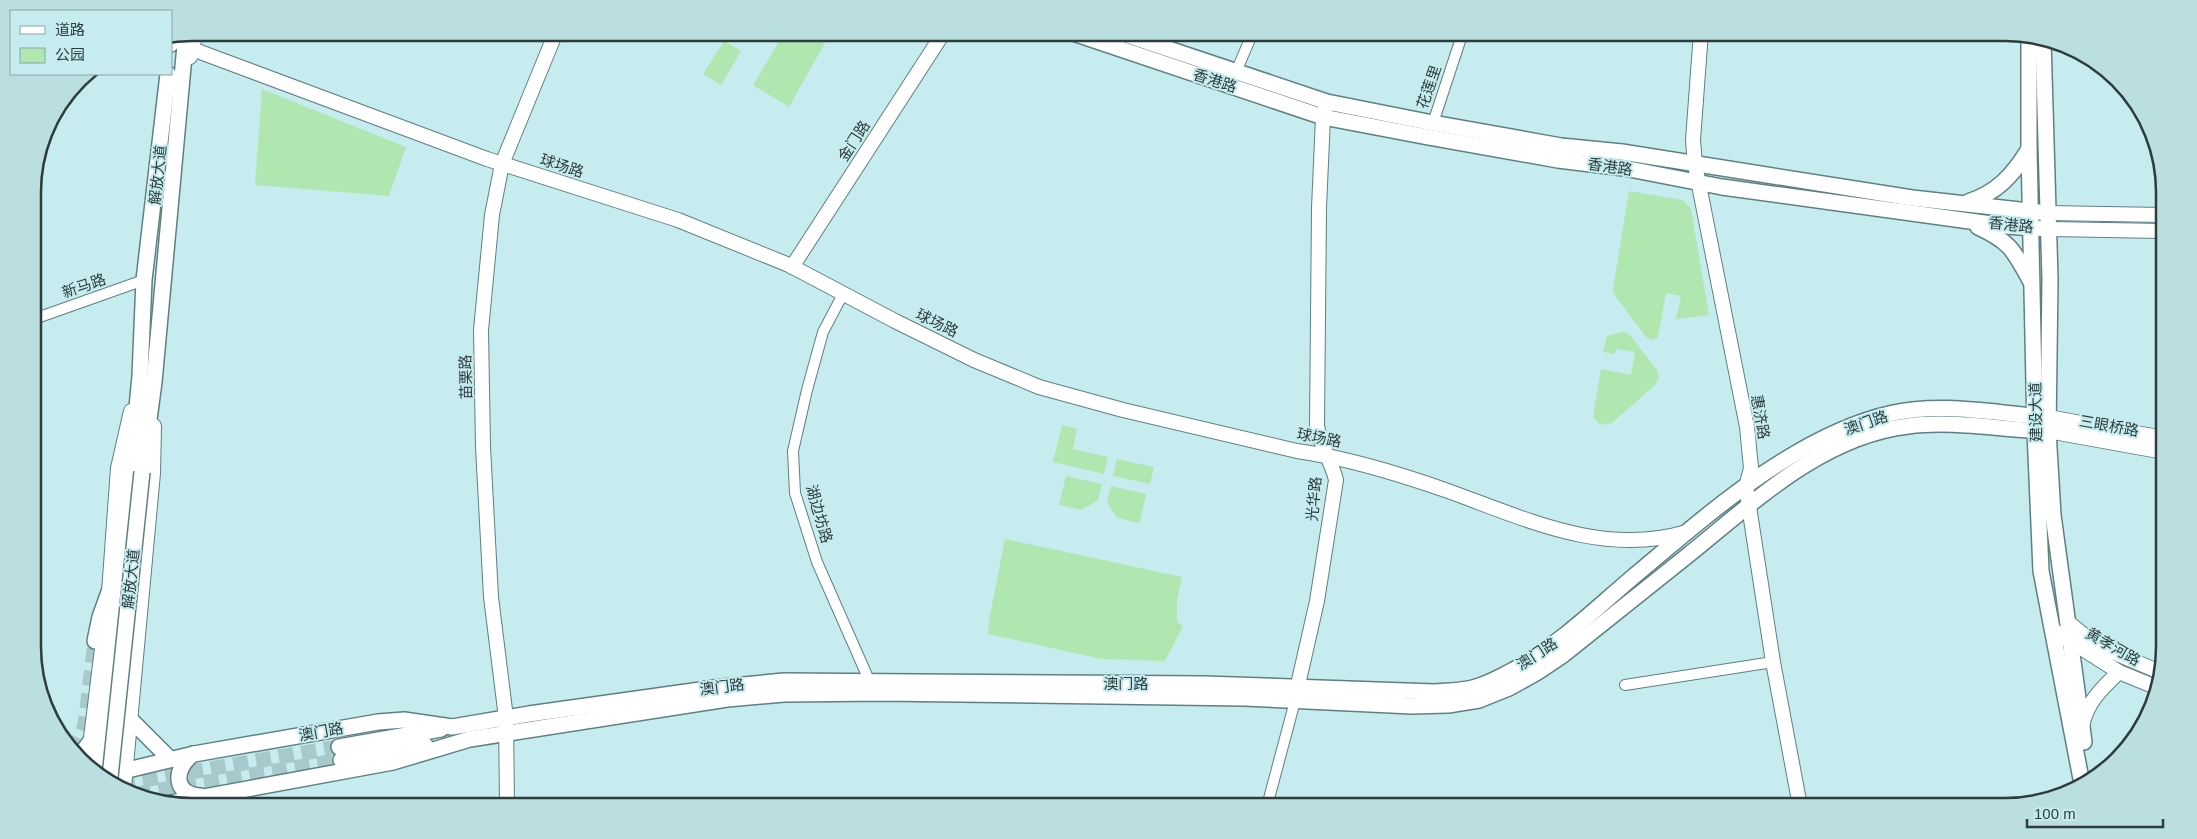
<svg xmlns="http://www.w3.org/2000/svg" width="2197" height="839" font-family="Arial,'Noto Sans SC',sans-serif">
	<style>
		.green { fill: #b0e7b0 }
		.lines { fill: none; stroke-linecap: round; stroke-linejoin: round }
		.primary-tunnel { stroke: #a8c9cb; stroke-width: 15; stroke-dasharray: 15 8; stroke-linecap: butt }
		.street-casing { stroke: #5e8083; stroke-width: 12 }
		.secondary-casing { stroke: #5e8083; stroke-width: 16 }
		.primary-casing { stroke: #5e8083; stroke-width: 18 }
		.street { stroke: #fff; stroke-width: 10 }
		.secondary { stroke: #fff; stroke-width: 14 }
		.primary { stroke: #fff; stroke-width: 15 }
		.primary-bridge-casing { stroke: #5e8083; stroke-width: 18; stroke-linecap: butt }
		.primary-bridge { stroke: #fff; stroke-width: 15 }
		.labels { text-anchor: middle; stroke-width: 4; stroke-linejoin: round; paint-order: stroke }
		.street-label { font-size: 15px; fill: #2d3c3d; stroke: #c7ecef }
		.rim { fill: none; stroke: #2d3c3d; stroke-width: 2.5 }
	</style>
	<rect width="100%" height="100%" fill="#c7ecef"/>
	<!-- green -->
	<g class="green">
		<polygon points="784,33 809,33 825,43 789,107 753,85"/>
		<polygon points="724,41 741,51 721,85 703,74"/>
		<polygon points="262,89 406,147 389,196 255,185"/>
		<polygon points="1629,191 1683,200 1691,209 1709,315 1676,319 1681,296 1666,293 1658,337 1653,340 1647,338 1616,297 1613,289"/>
		<polygon points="1623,332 1629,334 1657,370 1659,378 1655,385 1612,423 1600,425 1593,417 1601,369 1631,375 1635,352 1616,349 1614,354 1603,352 1607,336"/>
		<polygon points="1062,425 1077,429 1073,449 1108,457 1104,474 1053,462"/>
		<polygon points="1117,459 1154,467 1150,484 1113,476"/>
		<polygon points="1066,476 1102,484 1098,500 1082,510 1059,505"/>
		<polygon points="1111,486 1146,494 1140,523 1117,518 1107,502"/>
		<polygon points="1005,539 1182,577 1177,601 1177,622 1183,626 1165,661 1102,659 988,634 989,620"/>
	</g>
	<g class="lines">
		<!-- primary-tunnel -->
		<g class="primary-tunnel">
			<polyline points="73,752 84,728 86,717 95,641"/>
			<polyline points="120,784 339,747"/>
			<polyline points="136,794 341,760"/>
		</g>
		<defs>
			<g id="street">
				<polyline points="1236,72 1253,32"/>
				<polyline points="1433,123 1463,32"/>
				<polyline points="843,294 823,332 807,390 793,451 795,493 817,562 869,680"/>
				<polyline points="34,319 144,280"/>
				<polyline points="1625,685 1773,662"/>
				<polyline points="1267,806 1295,701"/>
			</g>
			<g id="secondary">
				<polyline points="1701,32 1693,140 1695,165 1747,427 1751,468 1746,487 1773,662 1800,806"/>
				<path d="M192,49L487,159L678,220L789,265L895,321L974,360L1039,387L1123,410L1297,451C1348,458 1400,474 1448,491C1526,519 1603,557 1687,532"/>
				<polyline points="190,57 196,32"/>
				<polyline points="2048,213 2163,215"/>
				<polyline points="2049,229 2163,231"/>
				<polyline points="792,267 944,32"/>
				<polyline points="2048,417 2164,438"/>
				<polyline points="2048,431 2164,452"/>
				<polyline points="2069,623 2096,645 2160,672"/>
				<polyline points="2053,630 2119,672 2158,688"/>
				<path d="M1295,698L1317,601L1336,480C1332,462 1320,446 1317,426L1319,208L1323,117L1327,102"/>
				<path d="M2082,727C2086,703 2102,688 2119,672"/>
				<polyline points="88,762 109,592 118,468 131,411"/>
				<polyline points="124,787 153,473 154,426"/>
				<polyline points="507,806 506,718 491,597 483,447 481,330 492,215 502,164 556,32"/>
			</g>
			<g id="primary">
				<polyline points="1070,32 1323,117 1428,137 1558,160 1624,168 1722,187 2006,226 2049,229"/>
				<polyline points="1118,32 1327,102 1433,123 1561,146 1622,152 1912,198 2048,213"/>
				<polyline points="2029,37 2029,149 2035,431 2041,571 2082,784"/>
				<polyline points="2043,39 2050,279 2048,431 2053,515 2084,742"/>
				<polyline points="171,44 172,37"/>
				<path d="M1968,202C1997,193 2013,175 2029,149"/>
				<path d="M1978,227C2011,242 2014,251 2031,282"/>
				<polyline points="142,472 154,382 186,34"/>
				<polyline points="95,641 100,617 109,592"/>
				<polyline points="130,719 170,759"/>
				<polyline points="339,747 441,729"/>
				<path d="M193,754C173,769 173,795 201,796"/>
				<polyline points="79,757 90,742"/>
				<polyline points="341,760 425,745"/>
				<polyline points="98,769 114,645 140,376 144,280 168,74"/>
				<path d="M107,775L194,754L378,722L404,720L452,727L529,714L722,687L784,681L1204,684L1434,692C1446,691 1457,691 1468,689C1485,686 1502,676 1517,668C1562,642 1594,610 1633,577C1707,515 1797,434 1893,413C1944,402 1997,414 2048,417"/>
				<path d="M171,803L393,762L470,739L727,699L784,694L882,693L1245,698L1412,706L1448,705L1479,700L1509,688L1536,673L1563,655C1604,622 1646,589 1687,556C1752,504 1821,436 1908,426C1954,420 2002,430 2048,431"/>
			</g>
		</defs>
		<!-- street casing -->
		<use href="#street" class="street-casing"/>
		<!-- secondary casing -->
		<use href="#secondary" class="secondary-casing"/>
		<!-- primary casing -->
		<use href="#primary" class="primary-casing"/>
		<!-- street -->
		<use href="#street" class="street"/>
		<!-- secondary -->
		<use href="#secondary" class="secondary"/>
		<!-- primary -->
		<use href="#primary" class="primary"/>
		<defs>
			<polyline id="primary-bridge" points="110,777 142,472"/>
		</defs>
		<!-- primary-bridge casing -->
		<use href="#primary-bridge" class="primary-bridge-casing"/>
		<!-- primary-bridge -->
		<use href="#primary-bridge" class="primary-bridge"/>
	</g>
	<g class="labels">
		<!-- street labels -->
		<g class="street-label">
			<text transform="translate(1215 81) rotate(18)" y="5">香港路</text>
			<text transform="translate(1429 87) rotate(-71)" y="5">花莲里</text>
			<text transform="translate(854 141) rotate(-57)" y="5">金门路</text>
			<text transform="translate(562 166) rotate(18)" y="5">球场路</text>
			<text transform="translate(1610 167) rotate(8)" y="5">香港路</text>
			<text transform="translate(158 175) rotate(-84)" y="5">解放大道</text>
			<text transform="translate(2011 225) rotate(6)" y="5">香港路</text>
			<text transform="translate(84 286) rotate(-19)" y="5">新马路</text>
			<text transform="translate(937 323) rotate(26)" y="5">球场路</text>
			<text transform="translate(466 377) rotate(-91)" y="5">苗栗路</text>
			<text transform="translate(2036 412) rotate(-91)" y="5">建设大道</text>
			<text transform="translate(1760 417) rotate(80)" y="5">惠济路</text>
			<text transform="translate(1866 423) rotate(-19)" y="5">澳门路</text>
			<text transform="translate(2109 426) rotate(10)" y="5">三眼桥路</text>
			<text transform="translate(1319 438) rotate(11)" y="5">球场路</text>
			<text transform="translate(1314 499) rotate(-85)" y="5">光华路</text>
			<text transform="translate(819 514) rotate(74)" y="5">湖边坊路</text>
			<text transform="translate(131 579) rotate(-84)" y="5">解放大道</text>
			<text transform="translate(2113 647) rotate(30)" y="5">黄孝河路</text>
			<text transform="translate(1537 654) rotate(-33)" y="5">澳门路</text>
			<text x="1126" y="689">澳门路</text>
			<text transform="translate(722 687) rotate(-7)" y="5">澳门路</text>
			<text transform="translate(321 732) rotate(-10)" y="5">澳门路</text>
		</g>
	</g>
	<!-- crop -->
	<path d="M0 0H2197V839H0ZM192 41H2005A151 151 0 0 1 2156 192V647A151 151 0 0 1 2005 798H192A151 151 0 0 1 41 647V192A151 151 0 0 1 192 41Z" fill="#bbdee1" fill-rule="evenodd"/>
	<path class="rim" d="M192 41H2005A151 151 0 0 1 2156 192V647A151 151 0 0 1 2005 798H192A151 151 0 0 1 41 647V192A151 151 0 0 1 192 41Z"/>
	<!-- legend -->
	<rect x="10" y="10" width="162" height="65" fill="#c7ecef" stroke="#89a6a8"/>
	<rect x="20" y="26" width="25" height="8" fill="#ffffff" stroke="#89a6a8"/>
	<text x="55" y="35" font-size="15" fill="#2d3c3d">道路</text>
	<rect x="20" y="48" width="25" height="15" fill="#b0e7b0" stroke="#89a6a8"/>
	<text x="55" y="60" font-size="15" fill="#2d3c3d">公园</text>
	<!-- scale -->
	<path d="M2027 819v8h136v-8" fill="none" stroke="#2d3c3d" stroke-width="2.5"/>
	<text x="2034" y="819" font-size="15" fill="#2d3c3d" stroke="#c7ecef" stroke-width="4" paint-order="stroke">100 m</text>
</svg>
